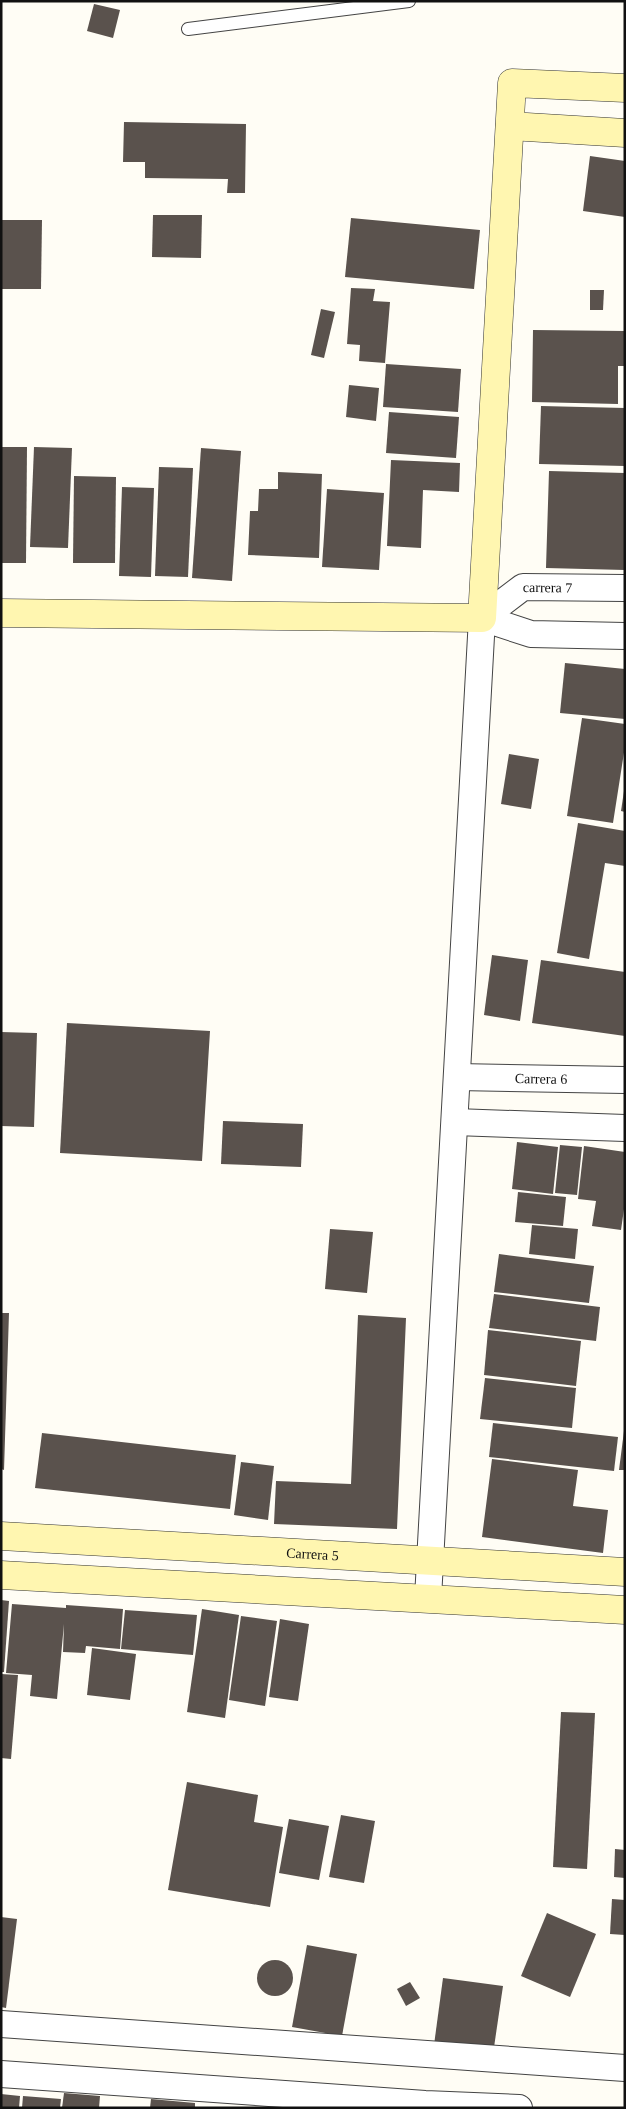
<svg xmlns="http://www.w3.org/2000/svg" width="626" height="2109" font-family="'Times New Roman',serif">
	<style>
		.building { fill: #5a524d }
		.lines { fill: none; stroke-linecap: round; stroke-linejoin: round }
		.lane-casing { stroke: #444; stroke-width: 14 }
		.street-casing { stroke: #444; stroke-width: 28 }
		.secondary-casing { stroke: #333; stroke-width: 29 }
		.lane { stroke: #fff; stroke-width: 12 }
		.street { stroke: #fff; stroke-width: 26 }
		.secondary { stroke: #fff6b0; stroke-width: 28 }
		.labels { text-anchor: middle; stroke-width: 5; stroke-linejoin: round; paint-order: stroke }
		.street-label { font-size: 14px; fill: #111; stroke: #fff }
	</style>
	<rect width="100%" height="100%" fill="#fffdf5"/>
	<!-- building -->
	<g class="building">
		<polygon points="94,4 120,10 113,38 87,31"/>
		<polygon points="124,122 246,124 245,193 227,193 228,179 145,178 145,162 123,162"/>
		<polygon points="590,156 625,161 625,217 583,211"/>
		<polygon points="153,215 202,215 201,258 152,257"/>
		<polygon points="351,218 480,230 474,289 345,277"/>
		<polygon points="2,220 42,220 41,289 2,289"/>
		<polygon points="351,288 375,289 373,301 390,302 385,363 359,361 360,345 347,344"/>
		<polygon points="590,290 604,290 603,310 590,310"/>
		<polygon points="321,309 335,312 324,358 311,355"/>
		<polygon points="533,330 625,331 625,366 618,366 618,404 532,402"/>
		<polygon points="386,364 461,369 458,412 383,407"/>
		<polygon points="349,385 379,388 376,421 346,417"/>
		<polygon points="541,406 625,408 625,466 539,464"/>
		<polygon points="389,412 459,417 456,458 386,453"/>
		<polygon points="1,447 27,447 26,563 1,563"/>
		<polygon points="34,447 72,448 68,548 30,547"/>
		<polygon points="201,448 241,451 232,581 192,578"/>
		<polygon points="391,460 460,463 459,492 423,490 421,548 387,546"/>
		<polygon points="159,467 193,468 188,577 155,576"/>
		<polygon points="549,471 625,473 625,570 546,568"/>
		<polygon points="278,472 322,474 319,558 248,555 250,511 258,511 259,489 278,489"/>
		<polygon points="74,476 116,477 115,563 73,563"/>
		<polygon points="122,487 154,488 151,577 119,576"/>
		<polygon points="327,489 384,493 379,570 322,567"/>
		<polygon points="565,663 625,669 625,719 560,713"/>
		<polygon points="582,718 625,724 625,746 613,823 567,816"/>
		<polygon points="509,754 539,759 531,809 501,804"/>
		<polygon points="624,791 625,791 625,812 621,811"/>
		<polygon points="578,823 625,831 625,866 605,863 589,959 557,953"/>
		<polygon points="492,955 528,960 520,1021 484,1015"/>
		<polygon points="541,960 625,972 625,1036 532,1023"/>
		<polygon points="67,1023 210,1031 202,1161 60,1153"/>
		<polygon points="1,1032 37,1033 34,1127 1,1126"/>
		<polygon points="223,1121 303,1124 301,1167 221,1164"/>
		<polygon points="517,1142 558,1147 553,1194 512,1189"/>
		<polygon points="560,1145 582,1147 577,1195 555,1193"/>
		<polygon points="584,1146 625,1152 625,1202 621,1230 592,1226 596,1201 578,1199"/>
		<polygon points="518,1192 566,1197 563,1226 515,1222"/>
		<polygon points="532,1225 578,1229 575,1259 529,1254"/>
		<polygon points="330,1229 373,1232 367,1293 325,1289"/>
		<polygon points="499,1254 594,1266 589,1303 494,1292"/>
		<polygon points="494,1294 600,1307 596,1341 489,1328"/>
		<polygon points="1,1313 9,1313 4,1470 1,1469"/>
		<polygon points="358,1315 406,1318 397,1529 274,1524 276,1481 351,1484"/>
		<polygon points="488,1330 581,1341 576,1386 484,1375"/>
		<polygon points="485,1378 576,1388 572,1428 480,1419"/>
		<polygon points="493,1423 618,1437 614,1471 489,1457"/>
		<polygon points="624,1431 625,1431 625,1470 619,1470"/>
		<polygon points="42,1433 236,1455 230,1509 35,1488"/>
		<polygon points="492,1459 578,1470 573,1506 608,1510 603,1553 482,1537"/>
		<polygon points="241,1462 274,1466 268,1520 234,1515"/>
		<polygon points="1,1600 9,1601 4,1672 1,1672"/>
		<polygon points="12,1604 66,1608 66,1605 123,1609 120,1649 86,1646 85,1653 63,1652 64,1624 57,1699 30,1696 32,1675 6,1673"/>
		<polygon points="202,1609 239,1615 225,1718 187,1712"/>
		<polygon points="125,1610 197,1615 193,1655 121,1649"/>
		<polygon points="241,1616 277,1621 265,1706 229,1700"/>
		<polygon points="280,1619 309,1624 298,1701 269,1697"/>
		<polygon points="92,1648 136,1654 130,1700 87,1695"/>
		<polygon points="1,1674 18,1675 11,1759 1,1758"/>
		<polygon points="561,1712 595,1713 587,1869 553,1867"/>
		<polygon points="187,1782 258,1795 254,1822 283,1827 270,1907 168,1890"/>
		<polygon points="341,1815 375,1821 364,1883 329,1877"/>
		<polygon points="289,1819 329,1826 319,1880 279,1873"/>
		<polygon points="615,1849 625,1850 625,1878 614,1877"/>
		<polygon points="612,1899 625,1900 625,1935 610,1934"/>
		<polygon points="547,1913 596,1934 570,1997 521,1976"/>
		<polygon points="1,1917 17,1919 6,2008 1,2007"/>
		<polygon points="307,1945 357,1954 342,2036 292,2027"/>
		<circle cx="275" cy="1978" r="18"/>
		<polygon points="443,1978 503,1986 493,2054 434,2045"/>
		<polygon points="410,1982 420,1998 406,2006 397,1989"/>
		<polygon points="64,2093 100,2096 99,2108 62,2108"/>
		<polygon points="1,2094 20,2096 19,2108 1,2108"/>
		<polygon points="23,2096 61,2099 60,2108 22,2108"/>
		<polygon points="151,2099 195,2103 195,2108 150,2108"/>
	</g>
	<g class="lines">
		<defs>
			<polyline id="lane" points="188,29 409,1"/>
			<g id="street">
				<path id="s1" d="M482,618L523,587L625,588"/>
				<polyline points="482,618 531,634 625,636"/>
				<path id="s2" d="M457,1077L625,1080"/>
				<polyline points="455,1122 625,1128"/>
				<polyline points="428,1598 482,618"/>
				<polyline points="1,2024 625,2068"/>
				<polyline points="1,2074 425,2104 519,2108"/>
			</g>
			<g id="secondary">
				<polyline points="510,126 625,133"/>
				<polyline points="1,613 482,618 512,83 625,88"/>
				<path id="s3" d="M1,1536L625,1572"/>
				<polyline points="1,1575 625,1610"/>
			</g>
		</defs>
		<!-- lane casing -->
		<use href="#lane" class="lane-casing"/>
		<!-- street casing -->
		<use href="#street" class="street-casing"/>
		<!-- secondary casing -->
		<use href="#secondary" class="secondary-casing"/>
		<!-- lane -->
		<use href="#lane" class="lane"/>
		<!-- street -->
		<use href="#street" class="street"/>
		<!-- secondary -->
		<use href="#secondary" class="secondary"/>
	</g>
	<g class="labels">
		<!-- street labels -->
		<g class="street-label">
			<text dy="5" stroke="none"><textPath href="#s1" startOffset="76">carrera 7</textPath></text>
			<text dy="5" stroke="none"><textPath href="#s2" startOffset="84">Carrera 6</textPath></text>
			<text dy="5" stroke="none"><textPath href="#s3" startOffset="312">Carrera 5</textPath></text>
		</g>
	</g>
	<!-- border -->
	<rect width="626" height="2109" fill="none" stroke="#111111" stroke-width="5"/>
</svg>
